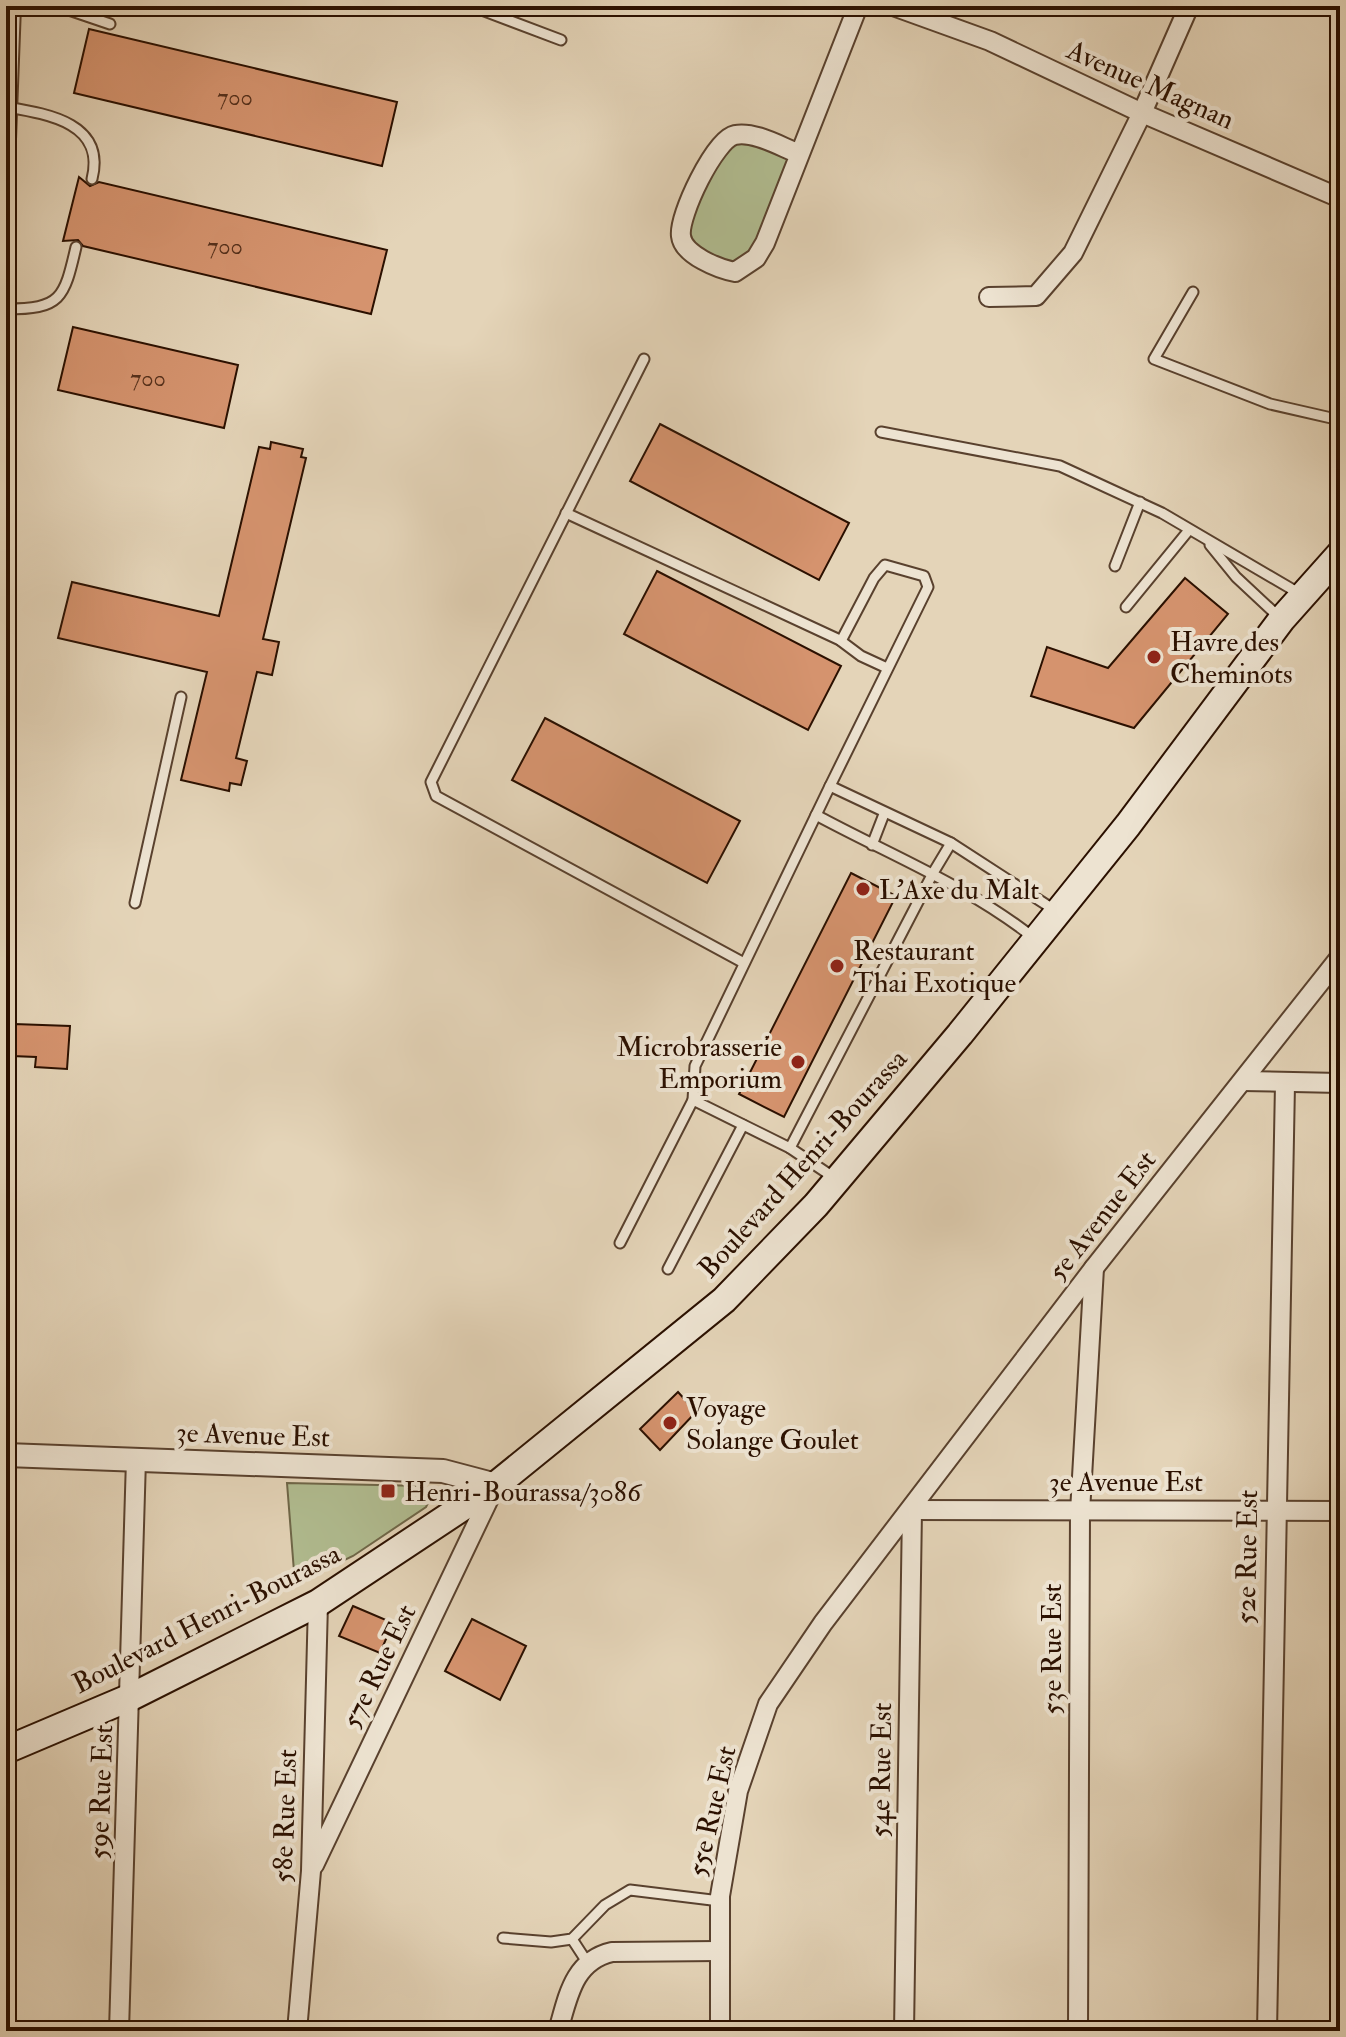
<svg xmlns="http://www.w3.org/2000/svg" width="1346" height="2037" font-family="'IM FELL Double Pica',serif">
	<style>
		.green { fill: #b1bd91; stroke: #6e6648; stroke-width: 2 }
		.building { fill: #d5936e; stroke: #2b1000; stroke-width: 2 }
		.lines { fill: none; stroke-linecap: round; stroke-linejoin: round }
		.service-casing { stroke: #59412e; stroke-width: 13 }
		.minor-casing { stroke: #59412e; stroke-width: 22 }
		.tertiary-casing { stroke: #59412e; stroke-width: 26 }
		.secondary-casing { stroke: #2b1000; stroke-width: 30 }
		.service { stroke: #ede3d1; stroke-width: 9 }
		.minor { stroke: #ede3d1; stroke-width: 18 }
		.tertiary { stroke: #ede3d1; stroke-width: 22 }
		.secondary { stroke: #ede3d1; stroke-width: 26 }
		.poi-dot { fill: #8f2418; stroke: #ede3d1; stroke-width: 3 }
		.labels { text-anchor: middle; stroke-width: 8; stroke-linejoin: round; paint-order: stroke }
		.number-label { font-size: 24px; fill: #56311c }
		.street-label { font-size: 28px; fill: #2b1000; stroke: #ede3d1 }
		.poi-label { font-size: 28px; fill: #2b1000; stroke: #ede3d1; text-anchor: start }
	</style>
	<rect width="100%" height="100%" fill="#e4d4b8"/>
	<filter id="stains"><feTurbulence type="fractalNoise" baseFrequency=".0025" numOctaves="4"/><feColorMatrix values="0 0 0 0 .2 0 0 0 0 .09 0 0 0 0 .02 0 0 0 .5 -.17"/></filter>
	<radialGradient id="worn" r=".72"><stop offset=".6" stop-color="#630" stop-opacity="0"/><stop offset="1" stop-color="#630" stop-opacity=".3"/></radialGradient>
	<!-- green -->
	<g class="green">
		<polygon points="734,135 800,154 746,267 686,247 682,224"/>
		<polygon points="287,1483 423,1486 431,1497 426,1507 353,1556 295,1584"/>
	</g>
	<!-- building -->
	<g class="building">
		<polygon points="89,29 397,102 382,166 74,93"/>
		<polygon points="79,177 90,186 99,182 387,250 371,314 83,246 78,240 63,241"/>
		<polygon points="73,327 238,365 224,428 58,390"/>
		<polygon points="660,424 849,523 819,580 630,481"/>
		<polygon points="271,442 303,449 301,457 306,458 263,639 279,642 272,675 257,672 236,758 247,761 241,785 230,783 229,791 181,780 207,672 58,638 72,582 219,616 259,447 270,449"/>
		<polygon points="657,571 841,666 808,730 624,634"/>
		<polygon points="1185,578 1228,614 1134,728 1031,696 1047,647 1108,668"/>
		<polygon points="545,718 740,821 707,883 512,780"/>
		<polygon points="851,873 896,896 784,1117 739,1094"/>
		<polygon points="14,1024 70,1026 67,1069 35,1067 36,1057 12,1056"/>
		<polygon points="678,1392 696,1412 660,1450 640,1429"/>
		<polygon points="353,1606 393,1623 380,1653 339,1636"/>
		<polygon points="472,1619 526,1646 500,1700 445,1671"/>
	</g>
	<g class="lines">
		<defs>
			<g id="service">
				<polyline points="57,6 110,24"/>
				<polyline points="471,6 561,40"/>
				<path d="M7,107C48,114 106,123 92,179"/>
				<polyline points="1193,292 1154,359 1270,404 1340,420"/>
				<path d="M6,309C61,309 64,299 76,247"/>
				<polyline points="644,359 431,782 436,796 744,963"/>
				<polyline points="881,432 1060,466 1162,513 1302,595"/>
				<polyline points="566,513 842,641"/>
				<polyline points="1210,545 1236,577 1280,618"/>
				<polyline points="1115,566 1140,502"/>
				<polyline points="1126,607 1189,530"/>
				<polyline points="887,668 861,656 841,641 874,578 885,565 924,576 928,587 830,786 951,843 1056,911"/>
				<path d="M816,815C890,855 969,886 1035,939"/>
				<polyline points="872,845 884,814"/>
				<polyline points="135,903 181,697"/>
				<polyline points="693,1100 695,1066 830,786"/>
				<polyline points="836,1179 790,1148 933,873 951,843"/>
				<polyline points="620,1243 693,1100 790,1148"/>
				<polyline points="668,1269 743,1125"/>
				<polyline points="503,1938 551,1942 572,1939 605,1905 630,1890 720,1901"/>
				<polyline points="572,1939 587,1962"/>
			</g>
			<g id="minor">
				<polyline points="893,6 990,41 1142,113 1340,198"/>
				<polyline points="6,139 11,6"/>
				<path d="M800,154C781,147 755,131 735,135C715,139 678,216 681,236C683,255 719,269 735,272L756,258L765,243L858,6"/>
				<polyline points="989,297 1036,296 1073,253 1142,113 1189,6"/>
				<polyline points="1243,1081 1340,1083"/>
				<polyline points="912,1510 1340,1511"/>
				<polyline points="314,1865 494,1488"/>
				<polyline points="119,2031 136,1459"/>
				<polyline points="297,2031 311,1871 318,1603"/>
				<path d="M558,2031C568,1997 573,1961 612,1952L718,1951"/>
				<polyline points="720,2031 720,1896 738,1791 768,1704 823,1623 1094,1268 1340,957"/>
				<polyline points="904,2031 912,1510"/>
				<polyline points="1078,2031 1080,1512 1094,1268"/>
				<polyline points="1267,2031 1285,1084"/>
			</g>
			<polyline id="tertiary" points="6,1455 443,1471 496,1485"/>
			<polyline id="secondary" points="6,1750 131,1697 318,1603 496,1485 724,1300 816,1205 960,1034 1128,825 1282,619 1340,554"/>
		</defs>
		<!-- service casing -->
		<use href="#service" class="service-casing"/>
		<!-- minor casing -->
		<use href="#minor" class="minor-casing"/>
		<!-- tertiary casing -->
		<use href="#tertiary" class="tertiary-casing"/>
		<!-- secondary casing -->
		<use href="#secondary" class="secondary-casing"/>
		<!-- service -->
		<use href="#service" class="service"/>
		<!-- minor -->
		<use href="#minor" class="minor"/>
		<!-- tertiary -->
		<use href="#tertiary" class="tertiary"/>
		<!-- secondary -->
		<use href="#secondary" class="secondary"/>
	</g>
	<!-- markers -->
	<g class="poi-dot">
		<circle cx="1154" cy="657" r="8"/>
		<circle cx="863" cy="889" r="8"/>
		<circle cx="837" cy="966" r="8"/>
		<circle cx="798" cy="1062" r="8"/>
		<circle cx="670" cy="1423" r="8"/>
		<rect x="380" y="1483" width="16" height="16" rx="4"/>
	</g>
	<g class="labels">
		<!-- number labels -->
		<g class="number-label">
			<text x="235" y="105">700</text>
			<text x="225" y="254">700</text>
			<text x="148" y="386">700</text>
		</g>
		<!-- street labels -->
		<g class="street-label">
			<text transform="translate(1151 84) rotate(24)" y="10">Avenue Magnan</text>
			<text transform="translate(802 1163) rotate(-48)" y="10">Boulevard Henri-Bourassa</text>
			<text transform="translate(1101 1215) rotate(-52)" y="10">5e Avenue Est</text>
			<text transform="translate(253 1434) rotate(2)" y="10">3e Avenue Est</text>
			<text x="1126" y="1491">3e Avenue Est</text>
			<text transform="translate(1246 1557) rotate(-89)" y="10">52e Rue Est</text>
			<text transform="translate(206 1618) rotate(-27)" y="10">Boulevard Henri-Bourassa</text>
			<text transform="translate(1051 1649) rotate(-90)" y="10">53e Rue Est</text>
			<text transform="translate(378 1666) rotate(-64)" y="10">57e Rue Est</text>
			<text transform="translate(880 1770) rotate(-89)" y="10">54e Rue Est</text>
			<text transform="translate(100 1792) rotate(-88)" y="10">59e Rue Est</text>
			<text transform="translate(711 1811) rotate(-77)" y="10">55e Rue Est</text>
			<text transform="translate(284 1816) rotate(-88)" y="10">58e Rue Est</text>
		</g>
		<!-- poi labels -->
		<g class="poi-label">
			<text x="1170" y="651">Havre des<tspan x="1170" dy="32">Cheminots</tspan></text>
			<text x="879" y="899">L'Axe du Malt</text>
			<text x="853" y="960">Restaurant<tspan x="853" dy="32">Thai Exotique</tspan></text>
			<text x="782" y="1056" text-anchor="end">Microbrasserie<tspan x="782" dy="32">Emporium</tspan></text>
			<text x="686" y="1417">Voyage<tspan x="686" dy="32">Solange Goulet</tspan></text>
			<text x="404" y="1501">Henri-Bourassa/3086</text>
		</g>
	</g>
	<!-- margin -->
	<rect width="1346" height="2037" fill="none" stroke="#e4d4b8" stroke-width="32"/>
	<rect x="8" y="8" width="1330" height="2021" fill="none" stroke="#2b1000" stroke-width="4"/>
	<rect x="16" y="16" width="1314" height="2005" fill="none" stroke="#2b1000" stroke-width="2"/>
	<rect width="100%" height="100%" filter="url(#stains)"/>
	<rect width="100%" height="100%" fill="url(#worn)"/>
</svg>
